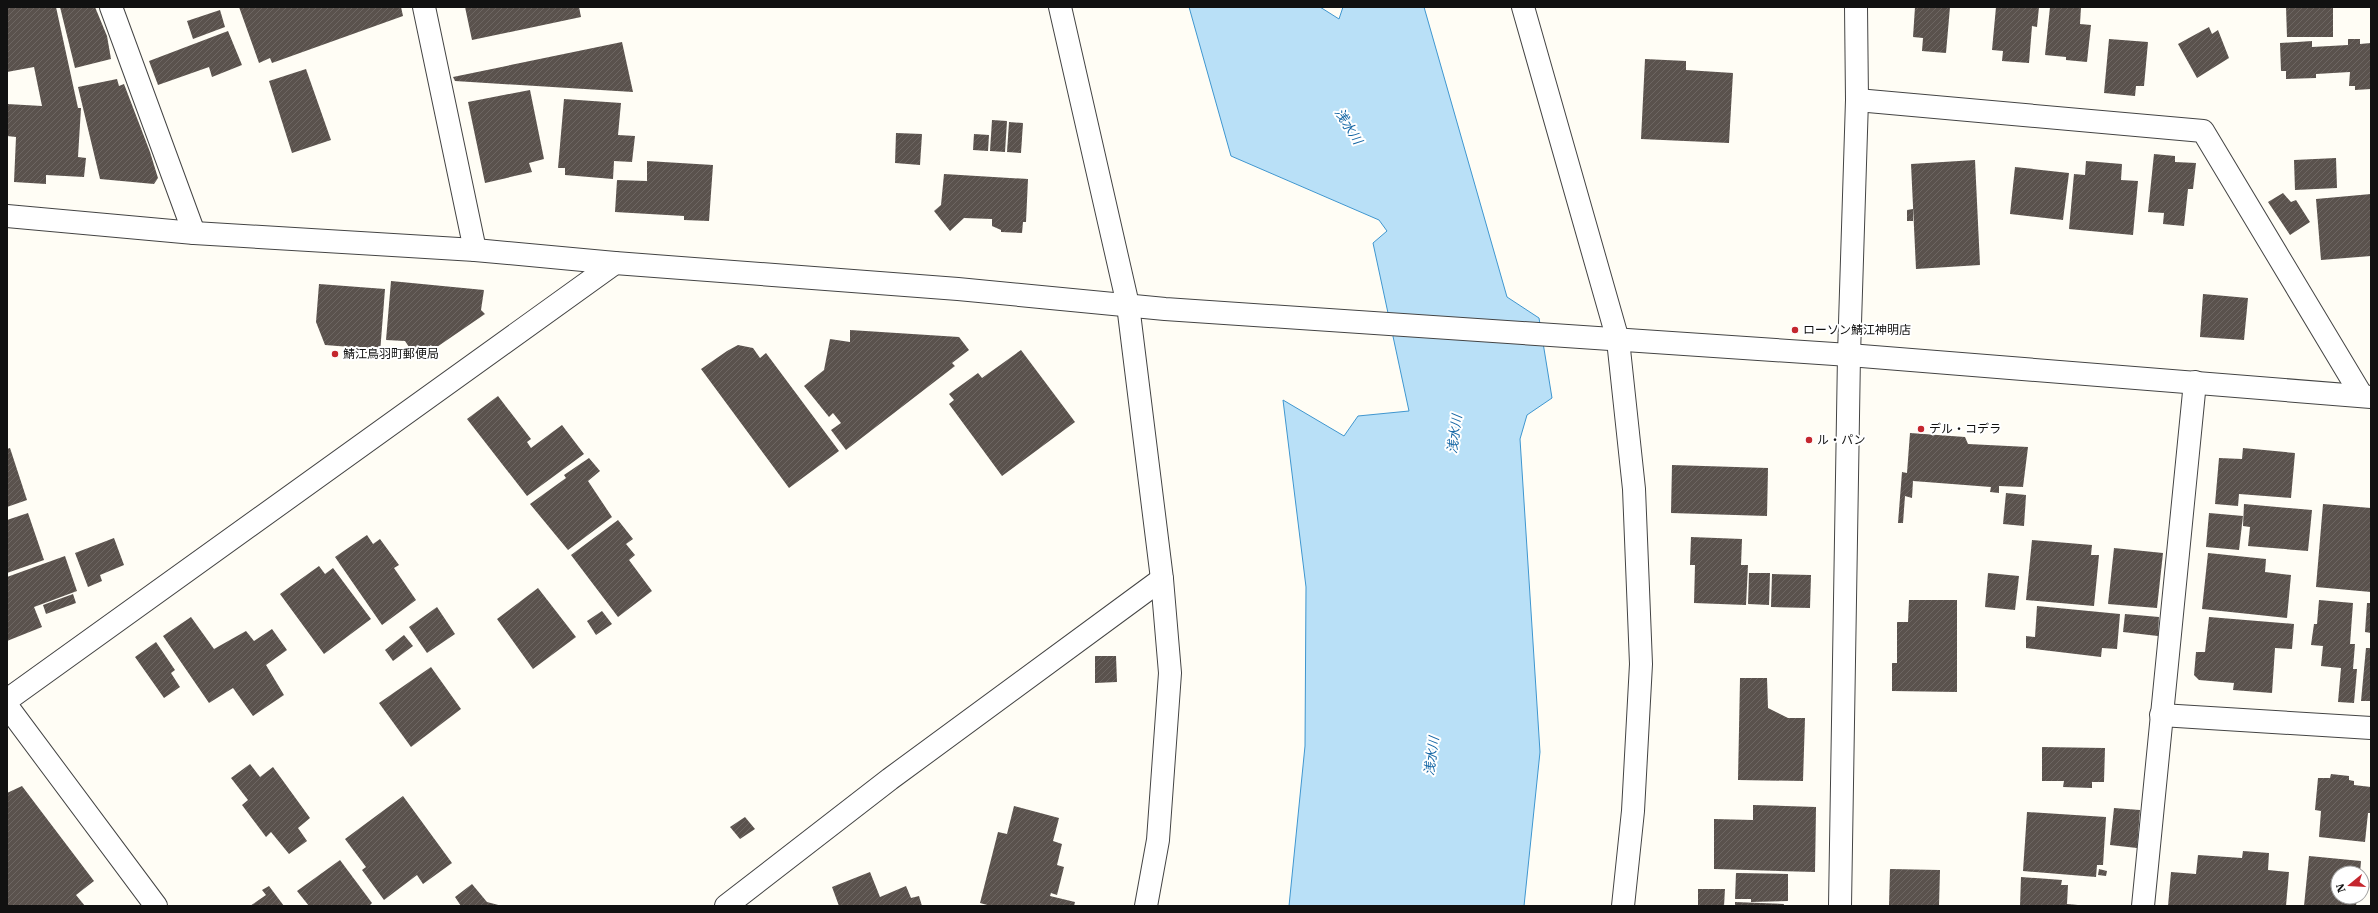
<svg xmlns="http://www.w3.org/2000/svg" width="2378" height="913" font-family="'IBM Plex Serif','Noto Sans JP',serif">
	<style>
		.water { fill: #b9e0f7; stroke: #3f96cf }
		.building { fill: url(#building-hatch) }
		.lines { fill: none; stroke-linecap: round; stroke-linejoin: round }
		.minor-casing { stroke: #444; stroke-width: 24 }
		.minor { stroke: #fff; stroke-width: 22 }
		.poi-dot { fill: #c4262e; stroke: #fff; stroke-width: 1.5 }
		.labels { text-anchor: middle; stroke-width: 4; stroke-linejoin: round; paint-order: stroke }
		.poi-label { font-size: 12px; fill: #111; stroke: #fff; text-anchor: start }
		.water-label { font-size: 13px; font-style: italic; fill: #1768a6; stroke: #fff }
	</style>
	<defs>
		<pattern id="building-hatch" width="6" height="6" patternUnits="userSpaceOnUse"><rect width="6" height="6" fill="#5a524d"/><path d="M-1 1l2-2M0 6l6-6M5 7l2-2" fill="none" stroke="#6d6662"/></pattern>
	</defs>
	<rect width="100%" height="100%" fill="#fffdf5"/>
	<!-- water -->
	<polygon class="water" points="1189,7 1320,7 1339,19 1343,7 1424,7 1507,297 1539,318 1552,398 1527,415 1520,439 1540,752 1524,906 1289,906 1305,746 1306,587 1283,400 1344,436 1358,416 1409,411 1373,243 1387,231 1379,220 1231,156"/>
	<!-- building -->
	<g class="building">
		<polygon points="7,7 56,7 78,108 81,108 78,157 86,158 84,177 46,175 46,184 14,182 16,137 7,136 7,104 42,106 34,67 7,72"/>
		<polygon points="60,7 95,7 107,36 111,59 75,68"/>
		<polygon points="239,7 401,7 403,16 272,63 270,58 259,63"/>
		<polygon points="465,7 579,7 581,17 472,40"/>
		<polygon points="1915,7 1950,7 1946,53 1922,51 1923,38 1913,37"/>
		<polygon points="1996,7 2039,7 2037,27 2032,26 2029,63 2002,61 2003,51 1992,50"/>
		<polygon points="2050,7 2081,7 2080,24 2091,25 2087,62 2066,60 2066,57 2045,55"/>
		<polygon points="2286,7 2333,7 2333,37 2287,37"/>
		<polygon points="220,10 225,27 193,39 187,21"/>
		<polygon points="2209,27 2212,34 2218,30 2229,58 2197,78 2178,44"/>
		<polygon points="228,31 242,65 212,77 209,67 158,85 149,61"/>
		<polygon points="2109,39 2148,42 2144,86 2136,86 2135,96 2104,93"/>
		<polygon points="2348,39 2360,39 2360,44 2371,43 2371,89 2355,90 2355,86 2349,86 2350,72 2316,74 2316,78 2286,79 2286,71 2281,71 2280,43 2312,41 2312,47 2348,45"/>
		<polygon points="622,42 633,92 455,81 453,77"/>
		<polygon points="1645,59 1686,61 1686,70 1733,73 1729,143 1641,139"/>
		<polygon points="306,69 331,140 292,153 269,81"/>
		<polygon points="117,79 119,86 124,84 150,152 158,178 154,184 100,179 78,87"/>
		<polygon points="530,90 544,159 529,163 532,172 485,183 468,102"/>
		<polygon points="564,99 621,103 618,135 635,136 632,162 614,161 613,179 565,175 565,168 558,168"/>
		<polygon points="992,120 1007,121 1005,152 990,151"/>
		<polygon points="1009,122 1023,123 1021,153 1007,152"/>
		<polygon points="896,133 922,134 920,165 895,163"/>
		<polygon points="974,134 989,135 988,151 973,150"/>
		<polygon points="2154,154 2175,156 2175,162 2196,163 2193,189 2188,189 2184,226 2163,224 2164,213 2148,212"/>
		<polygon points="2336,158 2337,188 2295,190 2294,160"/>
		<polygon points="1975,160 1980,265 1916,269 1911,164"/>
		<polygon points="647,161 713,165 709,221 684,220 684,216 615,212 617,180 647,181"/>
		<polygon points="2086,161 2122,164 2121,180 2138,181 2133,235 2069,229 2074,174 2085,175"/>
		<polygon points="2015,167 2069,173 2063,220 2010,214"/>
		<polygon points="944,174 1028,179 1026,222 1023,222 1022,233 1001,232 1001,230 992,226 992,219 964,218 950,231 934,211 941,205"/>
		<polygon points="2283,193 2291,202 2296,200 2310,222 2290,235 2268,202"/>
		<polygon points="2371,194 2371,256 2321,260 2316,199"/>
		<polygon points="1913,209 1913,221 1907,221 1907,210"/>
		<polygon points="391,281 484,290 481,310 485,314 434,349 431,345 415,356 405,341 386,340"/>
		<polygon points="319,284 385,289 380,353 364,353 363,348 325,345 316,322"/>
		<polygon points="2203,294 2248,298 2244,340 2200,337"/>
		<polygon points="850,330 959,337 969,350 952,363 955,366 846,450 831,430 841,423 833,413 829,417 804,386 824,370 830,339 850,342"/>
		<polygon points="738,345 753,348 760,358 766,353 839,451 789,488 701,369 727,351"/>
		<polygon points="1021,350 1075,422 1002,476 949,404 954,400 949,394 978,373 982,378"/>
		<polygon points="498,396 531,439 527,442 531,448 562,425 584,454 527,496 467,419"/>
		<polygon points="1910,433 1965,437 1968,444 2028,447 2023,487 1999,486 1999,493 1990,492 1991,487 1913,481 1912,498 1905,496 1903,523 1898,523 1902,472 1907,473"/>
		<polygon points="10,448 27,500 7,507 7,449"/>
		<polygon points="2243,448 2295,453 2291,498 2239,494 2238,506 2215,504 2219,458 2242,459"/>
		<polygon points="589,458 600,471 588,481 612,517 568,550 530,504 566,478 564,475"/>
		<polygon points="1672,465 1768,468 1767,516 1671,513"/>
		<polygon points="2006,493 2026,495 2024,526 2003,524"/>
		<polygon points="2244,504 2312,510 2308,551 2248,546 2250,527 2243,526"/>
		<polygon points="2323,504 2371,508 2371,592 2316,587"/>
		<polygon points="28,513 44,560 7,573 7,520"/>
		<polygon points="2209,513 2243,516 2239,550 2206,547"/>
		<polygon points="618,520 633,539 626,544 635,555 629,560 652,591 618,617 571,555"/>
		<polygon points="367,535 373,544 380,539 399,565 394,568 416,600 382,625 335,557"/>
		<polygon points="1691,537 1742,539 1741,565 1748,565 1746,605 1694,603 1695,565 1690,565"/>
		<polygon points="114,538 124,565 100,575 102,581 88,587 75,553"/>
		<polygon points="2032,540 2092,545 2091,555 2099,555 2094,606 2026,600"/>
		<polygon points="2114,548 2163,553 2157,608 2108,604"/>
		<polygon points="2208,553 2266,559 2265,572 2291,575 2287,618 2202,609"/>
		<polygon points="65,556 77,591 34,607 42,627 7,641 7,577"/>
		<polygon points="319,566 325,574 333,568 371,619 324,654 280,594"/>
		<polygon points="1749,573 1770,573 1769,605 1748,604"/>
		<polygon points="1988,573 2019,576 2015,610 1985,607"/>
		<polygon points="1772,574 1811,575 1810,608 1771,607"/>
		<polygon points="538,588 576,637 533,669 497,619"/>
		<polygon points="73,594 76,603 46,614 43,605"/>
		<polygon points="1909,600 1957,600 1957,692 1892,691 1892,663 1897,663 1897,622 1908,622"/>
		<polygon points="2319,600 2353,603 2350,644 2355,644 2353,669 2357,669 2354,703 2338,702 2341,668 2321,666 2323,646 2311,645 2314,624 2317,624"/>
		<polygon points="2367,603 2371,603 2371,633 2365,632"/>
		<polygon points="2037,606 2120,614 2117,649 2102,648 2101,657 2026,648 2026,636 2035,637"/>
		<polygon points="437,607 455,634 427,653 409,627"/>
		<polygon points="602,611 612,624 596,635 587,621"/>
		<polygon points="2125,614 2159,617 2158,636 2123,632"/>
		<polygon points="191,617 214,649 246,631 254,641 272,629 287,650 266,665 284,695 253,716 233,688 209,703 163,636"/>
		<polygon points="2209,617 2294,624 2292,649 2275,648 2272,693 2233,690 2234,683 2199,680 2194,675 2196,652 2205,652"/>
		<polygon points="404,635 413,646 393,661 385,650"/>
		<polygon points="156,642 175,670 171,673 180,687 164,698 135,657"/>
		<polygon points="2366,648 2371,648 2371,701 2361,701"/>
		<polygon points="1095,656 1116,656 1117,682 1095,683"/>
		<polygon points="431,667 461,709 411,747 379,703"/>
		<polygon points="1740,678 1767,678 1768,708 1788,718 1805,718 1803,781 1738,780"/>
		<polygon points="2042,747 2105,748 2104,782 2092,782 2092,788 2063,787 2064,781 2042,781"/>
		<polygon points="250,764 260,777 273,767 310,818 298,828 307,841 289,854 271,832 266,837 242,805 248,800 231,778"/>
		<polygon points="2331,774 2349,776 2349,780 2354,781 2354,785 2371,787 2371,813 2368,813 2365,842 2319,837 2321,811 2315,810 2318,778 2330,778"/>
		<polygon points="22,786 94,881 76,895 85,906 7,906 7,793"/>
		<polygon points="403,796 452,863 423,884 417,875 384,900 362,870 366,867 345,839"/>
		<polygon points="1753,805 1816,807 1815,872 1714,869 1714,819 1753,820"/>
		<polygon points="1014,806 1059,818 1053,841 1062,844 1057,865 1064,867 1057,895 1051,893 1050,896 1075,902 1074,906 991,906 980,903 998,832 1007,834"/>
		<polygon points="2114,808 2140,810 2137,848 2110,845"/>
		<polygon points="2027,812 2106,817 2103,865 2097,865 2096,877 2023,871"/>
		<polygon points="745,817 755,829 740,839 730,827"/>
		<polygon points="2243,851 2269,853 2268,870 2289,872 2286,906 2168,906 2171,872 2196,874 2198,855 2242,858"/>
		<polygon points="2309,856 2361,861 2360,873 2338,873 2338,897 2357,897 2356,906 2304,906"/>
		<polygon points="340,860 372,903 369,906 309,906 297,891"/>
		<polygon points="1890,869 1940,870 1939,906 1889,906"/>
		<polygon points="2099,869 2107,871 2106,876 2098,875"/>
		<polygon points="870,872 880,897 906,886 911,898 919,896 922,906 839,906 832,887"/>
		<polygon points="1736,873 1788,874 1788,901 1751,902 1751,899 1735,899"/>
		<polygon points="2021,877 2062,880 2061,885 2068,885 2067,904 2089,906 2020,906"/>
		<polygon points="472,884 487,902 502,906 461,906 455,897"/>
		<polygon points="269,886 284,906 250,906 266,895 262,890"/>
		<polygon points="1698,889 1725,889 1724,906 1698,906"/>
		<polygon points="1735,902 1784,904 1784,906 1735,906"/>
	</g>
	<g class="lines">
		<defs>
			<g id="minor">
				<polyline points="111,7 194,233"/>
				<polyline points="424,7 475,250"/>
				<polyline points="1060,7 1128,305 1162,579 1170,673 1158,840 1146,906"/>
				<polyline points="1523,7 1618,340 1634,489 1641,664 1633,811 1623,906"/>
				<polyline points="1857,100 2203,131 2362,396"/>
				<polyline points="7,216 194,233 475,250 615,263 958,289 1165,309 1849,355 2371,397"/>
				<polyline points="7,700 615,263"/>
				<polyline points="7,706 156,906"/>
				<polyline points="2161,715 2371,728"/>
				<polyline points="726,906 890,779 1162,579"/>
				<polyline points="1840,906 1849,355 1857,100 1856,7"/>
				<polyline points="2143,906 2195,382"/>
			</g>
		</defs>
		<!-- minor casing -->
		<use href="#minor" class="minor-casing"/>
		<!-- minor -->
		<use href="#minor" class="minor"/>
	</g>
	<!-- markers -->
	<g class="poi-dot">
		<circle cx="1795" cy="330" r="4"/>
		<circle cx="335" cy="354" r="4"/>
		<circle cx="1921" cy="429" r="4"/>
		<circle cx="1809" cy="440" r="4"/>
	</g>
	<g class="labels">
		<!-- poi labels -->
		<g class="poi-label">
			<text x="1803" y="334">ローソン鯖江神明店</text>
			<text x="343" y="358">鯖江鳥羽町郵便局</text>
			<text x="1929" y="433">デル・コデラ</text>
			<text x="1817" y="444">ル・パン</text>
		</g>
		<!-- water labels -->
		<g class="water-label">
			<text transform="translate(1349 126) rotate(58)" y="5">浅水川</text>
			<text transform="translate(1454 434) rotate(-82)" y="5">浅水川</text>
			<text transform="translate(1431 756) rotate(-82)" y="5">浅水川</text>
		</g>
	</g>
	<!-- border -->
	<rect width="2378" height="913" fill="none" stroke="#111111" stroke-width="16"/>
	<!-- north arrow -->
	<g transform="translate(2350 885) rotate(252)"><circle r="19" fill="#ffffff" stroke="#a0a0a0"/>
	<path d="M0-3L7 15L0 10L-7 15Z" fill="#c4262e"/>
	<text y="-6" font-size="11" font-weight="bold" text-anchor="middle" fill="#111111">N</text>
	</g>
</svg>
